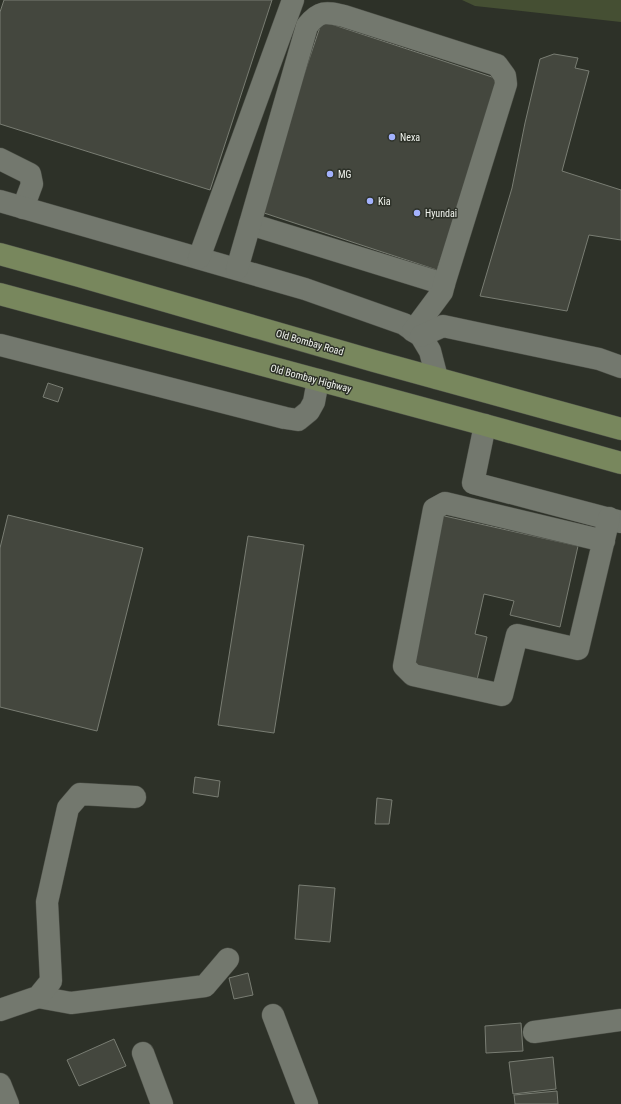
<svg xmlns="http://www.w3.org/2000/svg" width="621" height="1104" font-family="'Roboto Condensed',sans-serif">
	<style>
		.green { fill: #454f33 }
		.building { fill: #44473e; stroke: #797d73 }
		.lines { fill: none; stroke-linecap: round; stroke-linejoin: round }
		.minor-casing { stroke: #4b4e46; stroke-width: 23 }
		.major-casing { stroke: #4b4e46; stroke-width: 23 }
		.minor { stroke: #73786e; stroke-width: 22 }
		.major { stroke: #78875d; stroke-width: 22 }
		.poi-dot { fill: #a3b2fd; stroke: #2d3128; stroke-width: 1.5 }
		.labels { text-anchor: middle; stroke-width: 3; stroke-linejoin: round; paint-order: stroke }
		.poi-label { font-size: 10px; fill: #f2f5ef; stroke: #2d3128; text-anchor: start }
		.street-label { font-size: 10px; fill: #f2f5ef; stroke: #2d3128 }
	</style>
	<rect width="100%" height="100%" fill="#2d3128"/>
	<!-- green -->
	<polygon class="green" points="462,0 621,0 621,22 475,6"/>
	<!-- building -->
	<g class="building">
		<polygon points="4,0 272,0 210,190 0,124 0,12"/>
		<polygon points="322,21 501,80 437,270 258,211"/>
		<polygon points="554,54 578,58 575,68 589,71 562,171 621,190 621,240 589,235 567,311 480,296 512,188 525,123 540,59"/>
		<polygon points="48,383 63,388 58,402 43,397"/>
		<polygon points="8,515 143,548 97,731 0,707 0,548"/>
		<polygon points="440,515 578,546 560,627 510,615 514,601 484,594 475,634 487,637 476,684 410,670"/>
		<polygon points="248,536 304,545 274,733 218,725"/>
		<polygon points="195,777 220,781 218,797 193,793"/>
		<polygon points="377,798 392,800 389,824 375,824"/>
		<polygon points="299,885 335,888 330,942 295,939"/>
		<polygon points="248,973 253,995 234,999 229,978"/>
		<polygon points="521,1023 523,1051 486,1053 485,1026"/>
		<polygon points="114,1039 126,1066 79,1086 67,1060"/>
		<polygon points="553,1057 556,1089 513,1094 509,1062"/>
		<polygon points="557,1091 558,1104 515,1104 514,1095"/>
	</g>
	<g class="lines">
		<defs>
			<g id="minor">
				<polyline points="0,159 30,174 32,184 23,208"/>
				<polyline points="0,201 305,289 404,324 421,336 430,351 437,378"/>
				<polyline points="250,224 444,284"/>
				<polyline points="199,258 293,0"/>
				<path d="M237,269L307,26C320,10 326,12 344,16L497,65L505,76L506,84L444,284L442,292L413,331"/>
				<polyline points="421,336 443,326 599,359 621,367"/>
				<polyline points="0,345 285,418 298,420 309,411 314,402 318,380"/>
				<polyline points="485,425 473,483 621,522"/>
				<polyline points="604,541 445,503 434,509 404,666 413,675 502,695 517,635 578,649 609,518"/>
				<polyline points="38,997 71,1003 205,986 228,959"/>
				<polyline points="0,1010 38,997 51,981 47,902 68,808 80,794 135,797"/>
				<polyline points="273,1015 307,1104"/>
				<polyline points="534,1032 621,1020"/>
				<polyline points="143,1053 162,1104"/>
				<polyline points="0,1084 8,1104"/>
			</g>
			<g id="major">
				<polyline points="0,254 79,276 374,361 621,429"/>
				<polyline points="0,294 485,425 621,463"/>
			</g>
		</defs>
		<!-- minor casing -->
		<use href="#minor" class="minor-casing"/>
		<!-- major casing -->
		<use href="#major" class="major-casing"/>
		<!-- minor -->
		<use href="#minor" class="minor"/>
		<!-- major -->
		<use href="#major" class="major"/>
	</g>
	<!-- markers -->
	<g class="poi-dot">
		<circle cx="392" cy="137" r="4"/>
		<circle cx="330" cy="174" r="4"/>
		<circle cx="370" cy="201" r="4"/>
		<circle cx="417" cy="213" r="4"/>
	</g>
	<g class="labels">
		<!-- poi labels -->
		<g class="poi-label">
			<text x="400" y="141">Nexa</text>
			<text x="338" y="178">MG</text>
			<text x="378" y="205">Kia</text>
			<text x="425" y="217">Hyundai</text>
		</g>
		<!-- street labels -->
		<g class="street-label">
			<text transform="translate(310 342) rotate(16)" y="4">Old Bombay Road</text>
			<text transform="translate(311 378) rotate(15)" y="4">Old Bombay Highway</text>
		</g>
	</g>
</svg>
